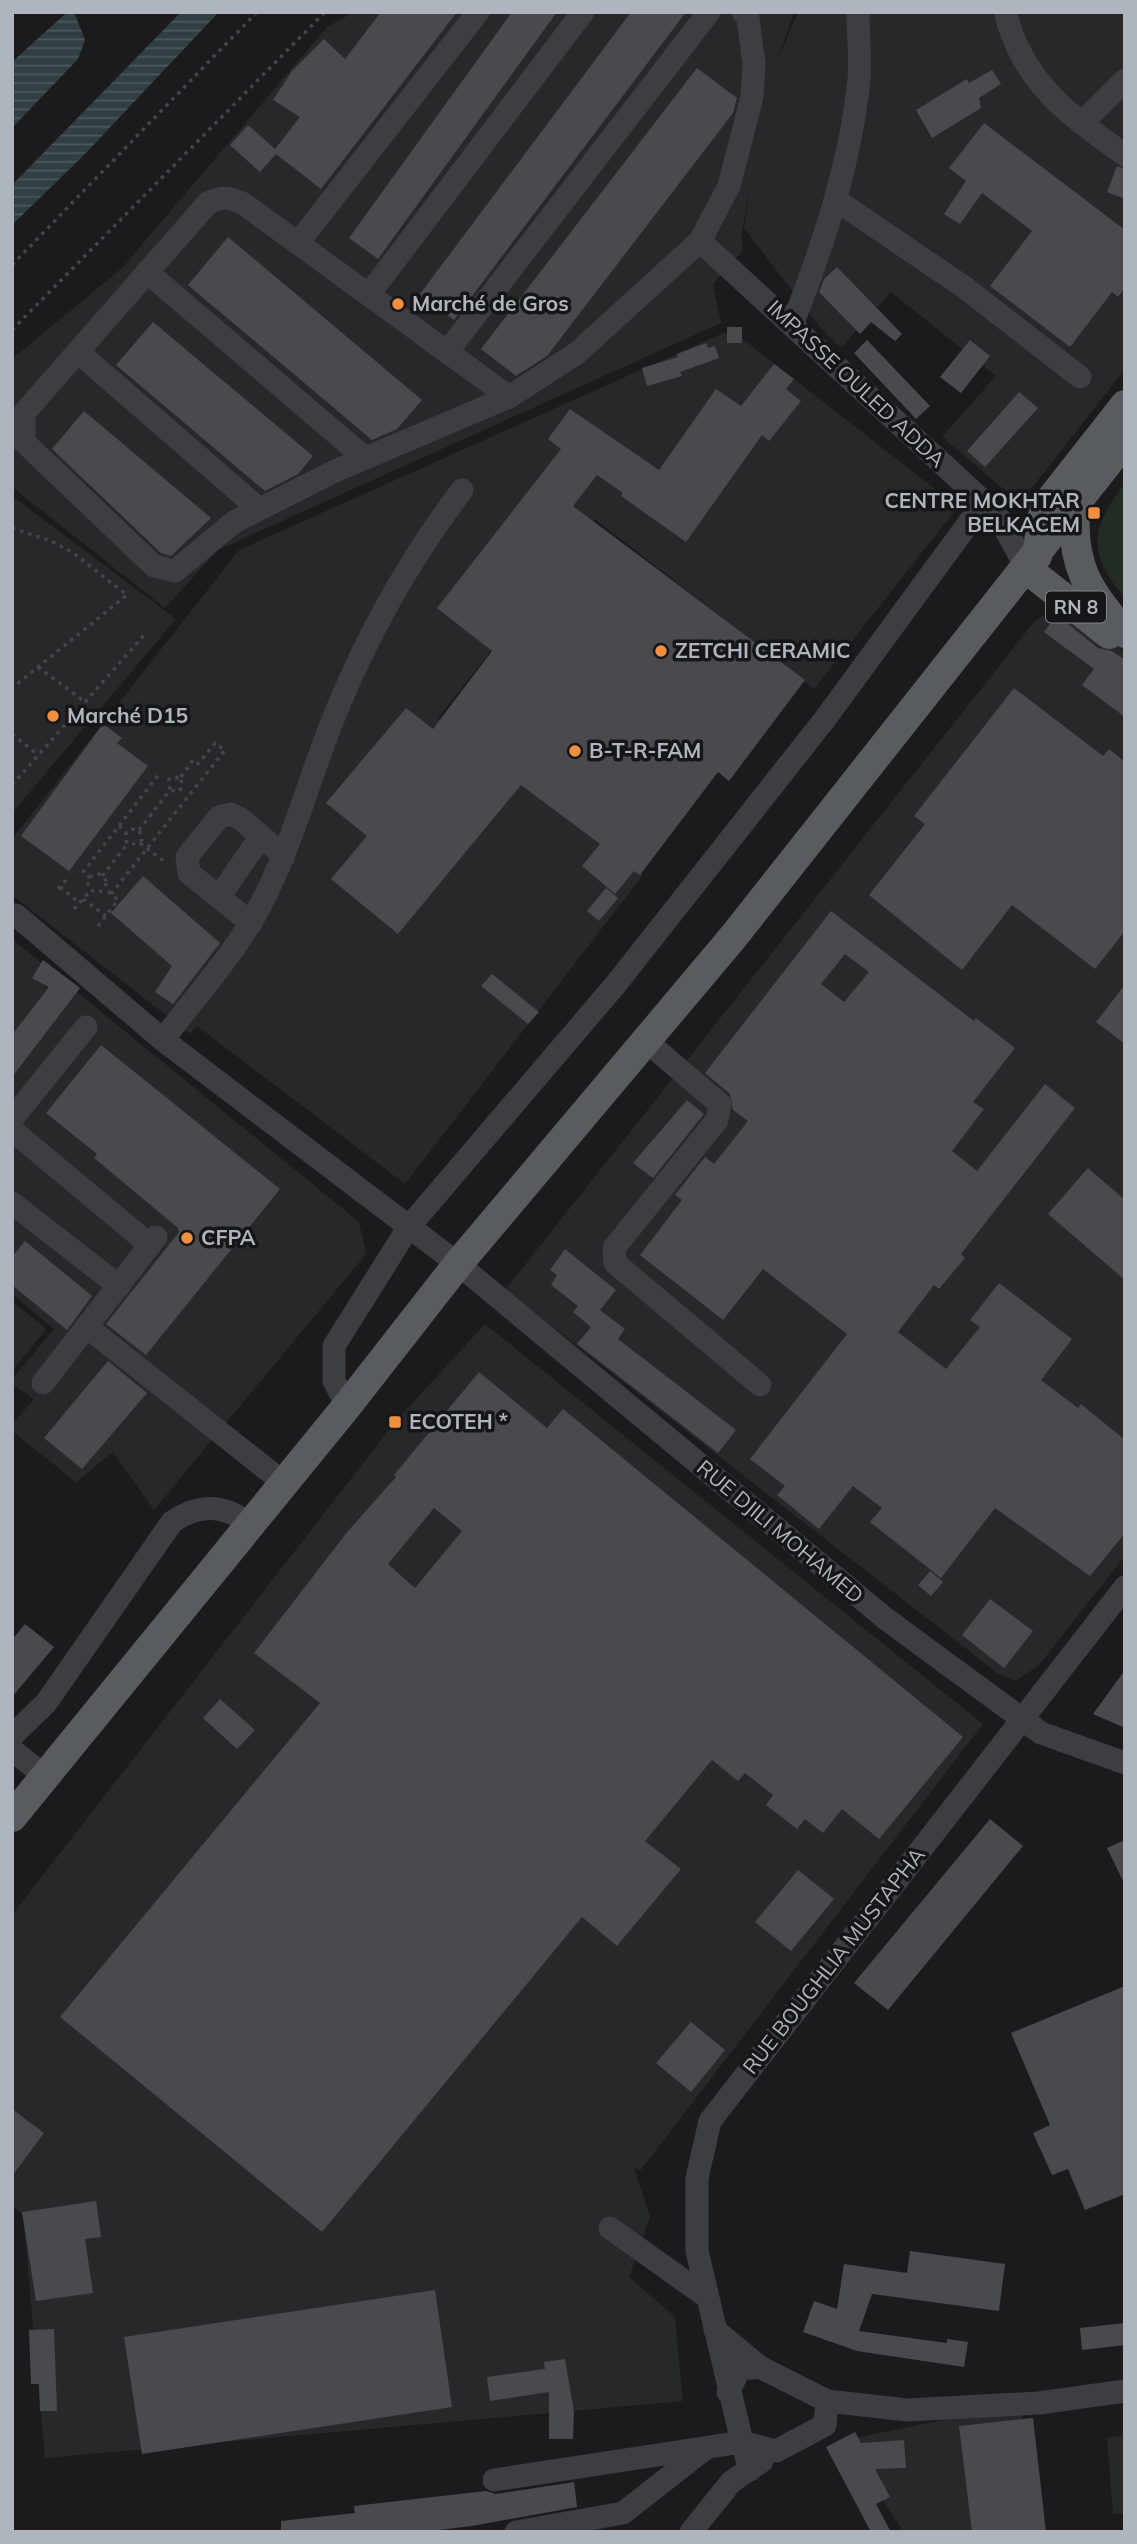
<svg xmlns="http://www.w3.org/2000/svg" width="1137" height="2544" font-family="Mulish,sans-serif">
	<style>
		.built { fill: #27282a }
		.green { fill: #232c23 }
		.water { fill: url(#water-rules) }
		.building { fill: #484a4d; fill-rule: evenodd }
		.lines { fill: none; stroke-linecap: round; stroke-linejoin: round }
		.path { stroke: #424649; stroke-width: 3.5; stroke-dasharray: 3.5 5; stroke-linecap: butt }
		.minor { stroke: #3c3e42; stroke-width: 23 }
		.major { stroke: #585c61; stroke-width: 30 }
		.poi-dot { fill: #f08f40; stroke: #161618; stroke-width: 2.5 }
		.labels { text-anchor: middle; stroke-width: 7; stroke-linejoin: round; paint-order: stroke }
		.shield { fill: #161618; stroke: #80858b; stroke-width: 2 }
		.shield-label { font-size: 19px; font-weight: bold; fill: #aeb5bc }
		.poi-label { font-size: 21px; font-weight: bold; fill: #aeb5bc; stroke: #161618; text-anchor: start }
		.street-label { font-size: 21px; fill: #aeb5bc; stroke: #161618 }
	</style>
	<defs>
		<pattern id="water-rules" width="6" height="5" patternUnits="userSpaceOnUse" patternTransform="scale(1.75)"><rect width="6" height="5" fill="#313e42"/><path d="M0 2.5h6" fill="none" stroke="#4c585b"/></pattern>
	</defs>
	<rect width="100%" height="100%" fill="#1b1b1d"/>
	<!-- built -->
	<g class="built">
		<polygon points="354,12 794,12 776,64 798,12 1125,12 1125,369 1020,503 942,437 996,376 891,292 841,348 820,327 744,228 750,188 741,235 743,250 713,284 721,323 218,550 165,608 12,487 12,359 122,268 327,27"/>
		<polygon points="723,333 735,333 958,507 814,689 595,519 438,718 643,875 405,1184 197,1026 190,1034 12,895 12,839 239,550"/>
		<polygon points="12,496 176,619 12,813"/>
		<polygon points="1064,603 1125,652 1125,1556 1039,1665 1016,1681 1000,1675 505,1290 1034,622"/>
		<polygon points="12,939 359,1222 366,1254 154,1510 113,1452 76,1482 12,1431 12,1424 34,1399 12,1384 12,1379 54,1329 12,1294"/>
		<polygon points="12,1301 46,1329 12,1371"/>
		<polygon points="485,1324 983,1724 640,2171 634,2167 650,2217 629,2277 675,2317 683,2401 45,2458 23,2214 12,2206 12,1915 395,1422"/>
		<polygon points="1020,2404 1040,2532 904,2532 841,2441"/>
		<polygon points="1125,2436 1125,2514 1113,2514 1107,2437"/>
	</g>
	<!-- green -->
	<path class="green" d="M1125,483V597C1085,553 1092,526 1125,483Z"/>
	<!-- water -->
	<g class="water">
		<polygon points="74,12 85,40 78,59 12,128 12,62 64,15"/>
		<polygon points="181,12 216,12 216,15 84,155 12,225 12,185"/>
	</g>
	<!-- building -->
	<g class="building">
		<polygon points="381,12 457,12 321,189 276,154 260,172 230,145 248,125 275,149 300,117 273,100 292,71 324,39 345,59"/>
		<polygon points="512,12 557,12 378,259 349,238"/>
		<polygon points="631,12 686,12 454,320 420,294"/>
		<polygon points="697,68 737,98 733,113 547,356 516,376 481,349"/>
		<polygon points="992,70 1001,84 979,98 981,108 932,138 916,110 967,79 969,83"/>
		<polygon points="984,123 1125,230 1125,288 1118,297 1112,292 1070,347 990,286 1032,231 982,193 960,224 944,214 966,181 949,168"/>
		<polygon points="1117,166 1125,169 1125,199 1107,192"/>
		<polygon points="228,237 422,400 397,429 372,440 188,285"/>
		<polygon points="837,267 902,334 895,341 871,322 860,334 819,292 824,279"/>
		<polygon points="153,322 313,456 298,474 265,491 116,365"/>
		<rect x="727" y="327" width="15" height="16"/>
		<polygon points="867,340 930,406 916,419 854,353"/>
		<polygon points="970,340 990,356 961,393 940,377"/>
		<polygon points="706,343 708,348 715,346 719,358 680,372 682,376 647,386 642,368 678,357 677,354"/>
		<polygon points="774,364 794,379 786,389 801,401 769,441 762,435 686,542 621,496 623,493 597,475 573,506 805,680 729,781 718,772 640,875 634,871 615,894 582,866 600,844 521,785 398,934 331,879 367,836 326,803 406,708 433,729 492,651 437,608 561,449 548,439 570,409 659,470 716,389 741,406"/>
		<polygon points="1019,392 1038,408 985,467 967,451"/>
		<polygon points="84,411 211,518 171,556 161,553 52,449"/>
		<polygon points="1057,615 1098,648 1112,651 1125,660 1125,717 1082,685 1094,669 1044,632"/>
		<polygon points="1014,688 1103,756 1109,749 1125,762 1125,931 1095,969 1012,905 962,970 869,895 925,824 914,816"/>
		<polygon points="103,724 122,738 117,743 148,766 69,871 21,836"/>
		<polygon points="143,876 220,943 173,1004 155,992 172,966 111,913"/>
		<polygon points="606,888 618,898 599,921 587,911"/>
		<path d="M831,911L974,1021L976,1018L1015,1048L973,1102L984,1109L952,1151L977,1171L1045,1084L1075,1108L961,1254L965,1258L939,1289L934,1285L898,1332L946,1369L980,1327L970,1320L999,1283L1072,1339L1041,1380L1078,1408L1081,1404L1125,1440V1533L1090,1576L995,1508L941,1578L870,1522L882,1508L853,1486L819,1529L777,1495L785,1486L750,1459L847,1334L763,1269L723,1320L640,1255L682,1200L675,1195L705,1157L714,1164L748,1121L733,1110L730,1094L705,1073ZM845,954L869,972L844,1002L821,984Z"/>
		<polygon points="43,960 80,988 12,1077 12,1035 49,987 32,978"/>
		<polygon points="492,974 539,1012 528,1024 481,986"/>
		<polygon points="1125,985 1125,1044 1096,1022"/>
		<polygon points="101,1045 280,1189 146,1355 106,1324 179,1232 178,1228 94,1158 97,1154 46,1113"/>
		<polygon points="687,1100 704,1114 653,1178 633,1163"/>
		<polygon points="1088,1168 1125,1200 1125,1280 1048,1214"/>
		<polygon points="25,1241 92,1296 67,1330 12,1285 12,1257"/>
		<polygon points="565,1249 616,1290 600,1310 625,1329 618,1339 736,1430 718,1453 577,1344 591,1327 573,1312 578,1306 551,1285 557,1275 550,1270"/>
		<polygon points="108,1361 147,1393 82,1469 44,1438"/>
		<path d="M479,1372L547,1428L563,1409L963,1737L879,1839L842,1809L823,1833L805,1819L797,1829L766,1805L773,1795L745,1773L738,1781L712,1760L645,1841L681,1869L617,1946L582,1917L322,2232L60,2017L320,1703L254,1653L348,1531L396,1477L394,1475ZM434,1508L462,1531L415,1588L388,1564Z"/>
		<polygon points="930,1571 943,1582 931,1596 918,1585"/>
		<polygon points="990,1599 1033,1631 1004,1668 962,1635"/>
		<polygon points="25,1624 54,1647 12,1697 12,1640"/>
		<polygon points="1125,1670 1125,1728 1093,1714"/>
		<polygon points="220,1699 255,1730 237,1749 203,1718"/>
		<polygon points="990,1819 1023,1846 888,2010 854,1983"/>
		<polygon points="1125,1840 1125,1885 1107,1848"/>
		<polygon points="798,1870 834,1899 791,1951 755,1922"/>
		<polygon points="1125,1986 1125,2194 1085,2210 1068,2169 1052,2175 1033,2133 1050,2125 1011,2033"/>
		<polygon points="691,2022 725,2050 691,2092 656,2063"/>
		<polygon points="12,2109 44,2133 12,2176"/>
		<polygon points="96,2201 101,2237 85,2239 93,2293 36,2301 22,2212"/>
		<polygon points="910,2251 1005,2264 999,2311 872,2294 859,2331 947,2343 947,2339 968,2342 964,2367 857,2351 803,2332 814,2301 837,2309 844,2264 907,2273"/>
		<polygon points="435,2290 452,2407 142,2454 124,2337"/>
		<polygon points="1125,2323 1125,2345 1082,2350 1080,2328"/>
		<polygon points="54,2329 57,2411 40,2411 39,2384 31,2384 29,2330"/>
		<polygon points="565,2359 574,2412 573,2439 549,2439 549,2392 490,2401 487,2377 545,2369 544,2362"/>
		<polygon points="1033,2418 1046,2532 972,2532 959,2426"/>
		<polygon points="855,2432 861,2443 904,2440 906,2468 875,2469 890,2497 876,2504 891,2532 871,2532 826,2447"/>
		<polygon points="574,2482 577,2507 472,2526 422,2532 281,2532 281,2521 355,2513 354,2506 486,2491 496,2494"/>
	</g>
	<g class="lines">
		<!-- path -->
		<g class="path">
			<polyline points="12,265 257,12"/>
			<polyline points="12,330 325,12"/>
			<polyline points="12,528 51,541 72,552 127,595 12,688"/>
			<polyline points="38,667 84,701"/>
			<polyline points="12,734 38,755"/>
			<polyline points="12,785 146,633"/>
			<polyline points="119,826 126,833 126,841 131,845 142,840 139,830 132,829 126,833"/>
			<polyline points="139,830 170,790 169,779 181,777 182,788 177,792 170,790"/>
			<polyline points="140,843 166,863"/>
			<circle cx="97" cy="883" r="9"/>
			<polyline points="102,876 128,843"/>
			<polyline points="90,878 83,872 160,773"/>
			<polyline points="60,887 80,903"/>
			<polyline points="58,889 68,878"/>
			<polyline points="111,894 225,750 215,743 198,764 193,760 181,777"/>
			<polyline points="83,899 106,916"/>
			<polyline points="74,909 91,890"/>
			<polyline points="98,926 118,900 104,888"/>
		</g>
		<!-- minor -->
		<g class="minor">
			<path d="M1006,12C1007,25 1013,36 1018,48C1041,97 1082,124 1125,155"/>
			<polyline points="1082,123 1125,80"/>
			<polyline points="836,200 964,287 1080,377"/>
			<polyline points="700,241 984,502 1001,521 1027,569"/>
			<polyline points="298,243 478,12"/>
			<polyline points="147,272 365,458"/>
			<polyline points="370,293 583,12"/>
			<path d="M792,325C823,246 850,165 859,80C861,59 858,37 858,15"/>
			<polyline points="78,352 259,509"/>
			<polyline points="447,352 709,12"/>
			<path d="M509,397L335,471L234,522L175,571L154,566L24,442V413L208,203C222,196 229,197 244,204L509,397L577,353L700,241L729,186L752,97L754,64L748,18L743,12"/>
			<polyline points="219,897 261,836"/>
			<polyline points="16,915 163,1040 458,1264 886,1619 1041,1733 1125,1763"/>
			<polyline points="251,923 189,873 187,857 219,817 231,814 241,819 284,856"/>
			<path d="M163,1040C196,995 237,952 262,902C295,839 311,770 339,705C371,628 412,556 462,490"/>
			<polyline points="646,1041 720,1104 717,1120 614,1248 615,1263 760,1385"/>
			<polyline points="12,1119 86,1027"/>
			<polyline points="12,1130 150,1245"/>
			<polyline points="12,1203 119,1286"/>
			<polyline points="87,1327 284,1483"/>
			<polyline points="43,1383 156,1237"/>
			<polyline points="347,1406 334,1381 334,1346 408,1228 616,984 825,719 984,502"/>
			<path d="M12,1736L46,1703L172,1522C199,1503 225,1504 250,1525"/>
			<polyline points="12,1750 45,1776"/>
			<polyline points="610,2228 707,2297"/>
			<polyline points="715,2330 760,2367"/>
			<polyline points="728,2392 740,2369 760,2367 827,2401 825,2425 776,2451 742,2442 697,2251 697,2178 710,2121 1125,1587"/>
			<polyline points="827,2401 907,2410 1039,2403 1125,2391"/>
			<polyline points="494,2480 742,2442 750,2470"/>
			<polyline points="516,2532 623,2513 706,2448"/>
			<polyline points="691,2532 731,2482 762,2461"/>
		</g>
		<!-- major -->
		<g class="major">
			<path d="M1075,508C1071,565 1088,592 1125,633"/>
			<polyline points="1037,556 1044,508 1125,405"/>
			<polyline points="1027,569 1109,634"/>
			<polyline points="12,1817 347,1406 458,1264 734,936 1125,441"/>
		</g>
	</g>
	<!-- markers -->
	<g class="poi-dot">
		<circle cx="398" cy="304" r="7"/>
		<rect x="1087" y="506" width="14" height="14" rx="3.5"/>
		<circle cx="661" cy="651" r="7"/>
		<circle cx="53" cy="716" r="7"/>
		<circle cx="575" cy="751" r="7"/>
		<circle cx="187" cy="1238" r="7"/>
		<rect x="388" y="1415" width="14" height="14" rx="3.5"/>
	</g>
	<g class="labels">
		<!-- shield labels -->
		<rect class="shield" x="1046" y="591.5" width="60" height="31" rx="5"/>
		<g class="shield-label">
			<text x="1076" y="614">RN 8</text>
		</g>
		<!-- poi labels -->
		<g class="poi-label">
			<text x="412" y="311">Marché de Gros</text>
			<text x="1080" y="508" text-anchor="end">CENTRE MOKHTAR<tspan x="1080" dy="24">BELKACEM</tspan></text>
			<text x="675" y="658">ZETCHI CERAMIC</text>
			<text x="67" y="723">Marché D15</text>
			<text x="589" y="758">B-T-R-FAM</text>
			<text x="201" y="1245">CFPA</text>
			<text x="409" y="1429">ECOTEH *</text>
		</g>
		<!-- street labels -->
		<g class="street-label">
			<text transform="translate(856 384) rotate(43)" y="7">IMPASSE OULED ADDA</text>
			<text transform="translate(780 1532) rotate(40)" y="7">RUE DJILI MOHAMED</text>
			<text transform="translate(834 1961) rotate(-52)" y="7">RUE BOUGHLIA MUSTAPHA</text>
		</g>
	</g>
	<!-- border -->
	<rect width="1137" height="2544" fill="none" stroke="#aeb5bc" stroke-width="28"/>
</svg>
